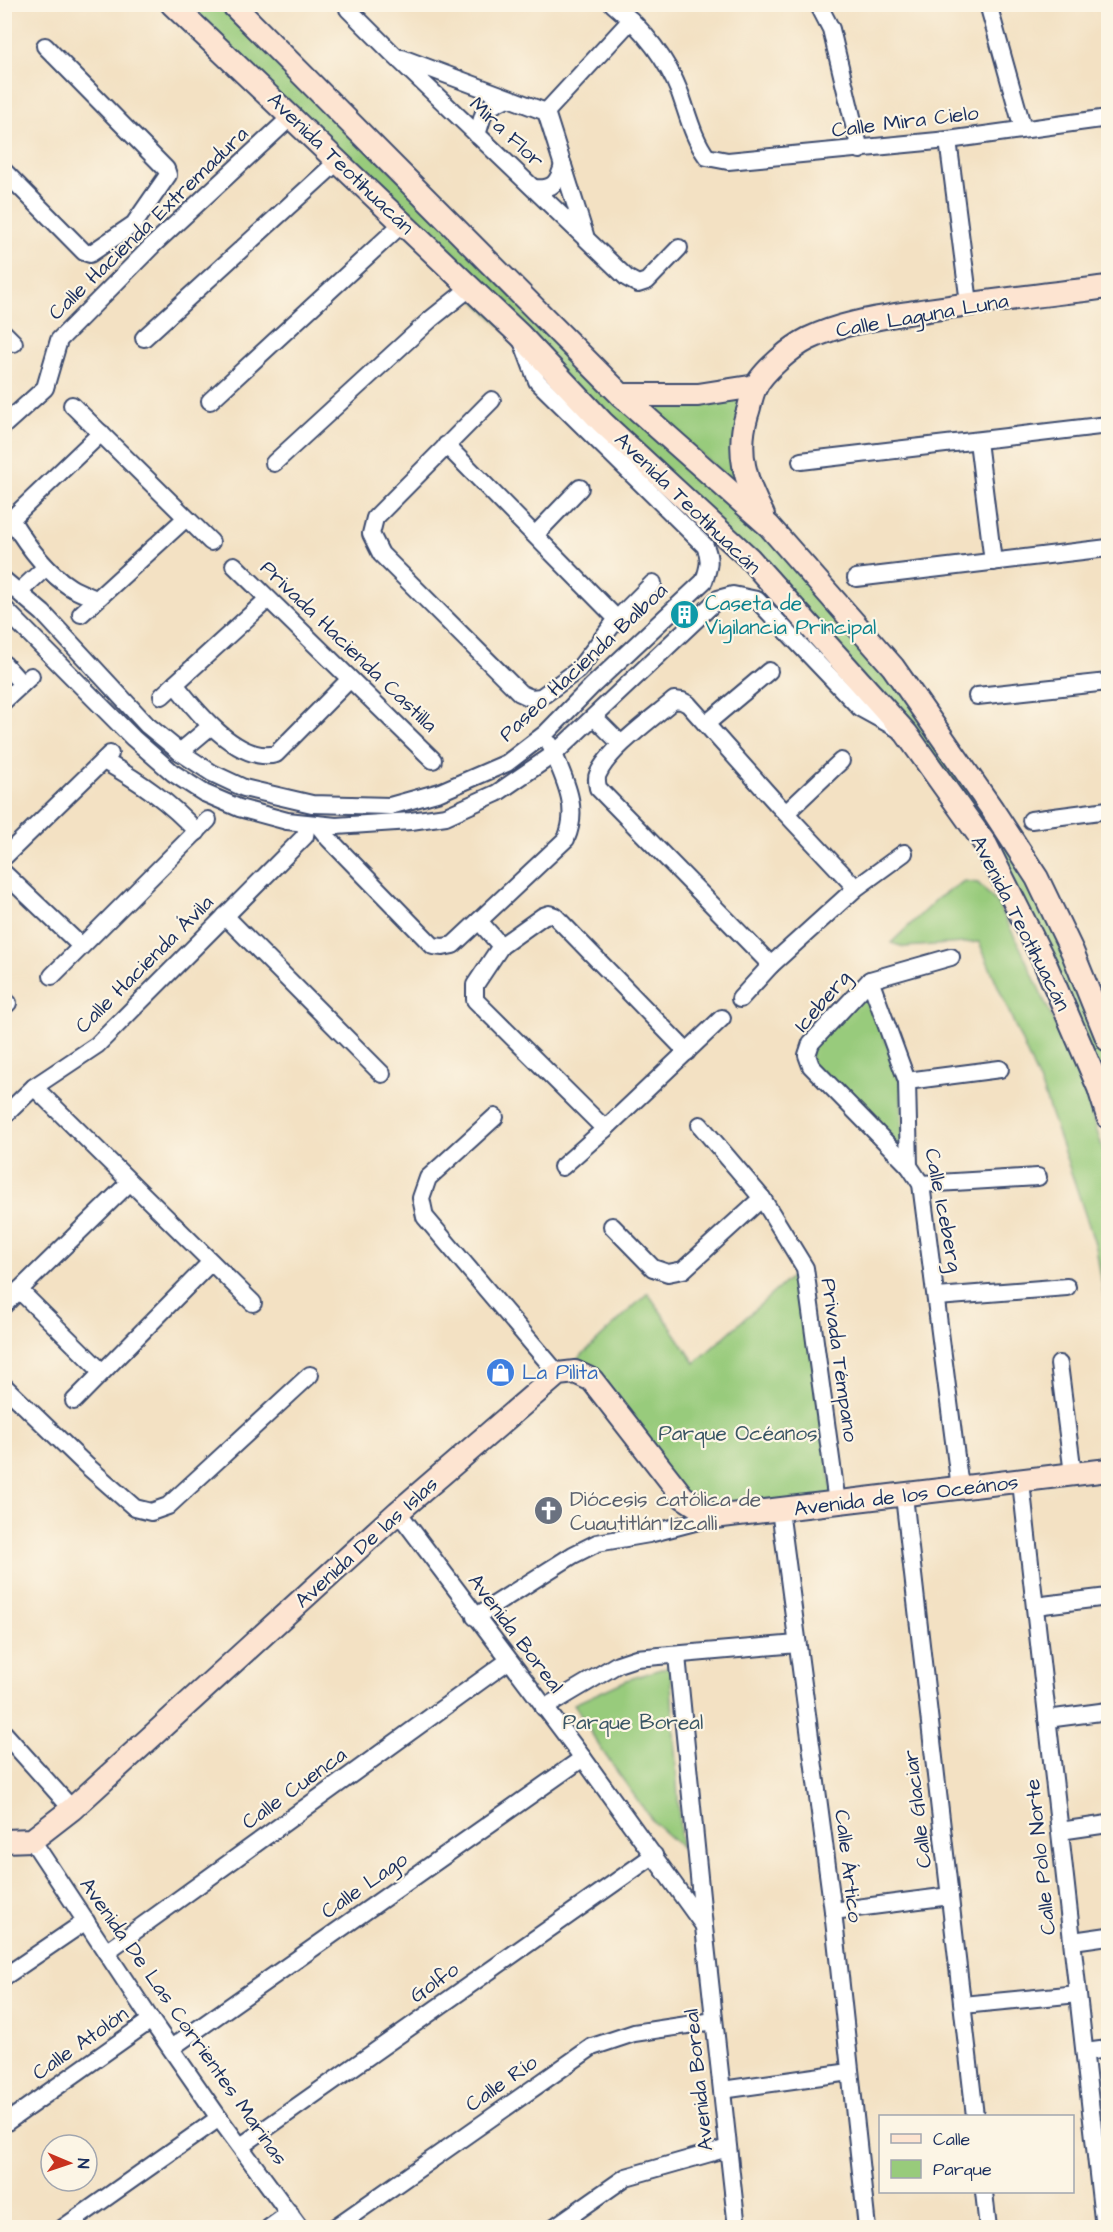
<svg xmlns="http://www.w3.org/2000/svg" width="1113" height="2232" font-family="'Architects Daughter',sans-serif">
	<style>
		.green { fill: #98cb7b; stroke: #5a7d6c; stroke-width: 1.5 }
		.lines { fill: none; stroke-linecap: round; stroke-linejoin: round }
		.street-casing { stroke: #3b4a6d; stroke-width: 20 }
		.secondary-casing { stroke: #3b4a6d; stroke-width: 26 }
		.street { stroke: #fff; stroke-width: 16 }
		.secondary { stroke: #fde4d1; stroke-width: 22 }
		.labels { text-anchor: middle; stroke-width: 4.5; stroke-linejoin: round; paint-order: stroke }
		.street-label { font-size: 21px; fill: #1b2f5e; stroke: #fcf5e5 }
		.culture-label { font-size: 21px; fill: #0d838f; stroke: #fcf5e5; text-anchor: start }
		.shop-label { font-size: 21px; fill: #366cbe; stroke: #fcf5e5; text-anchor: start }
		.park-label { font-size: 21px; fill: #3a5665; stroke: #fcf5e5 }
		.worship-label { font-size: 21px; fill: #5b616d; stroke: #fcf5e5; text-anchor: start }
	</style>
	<rect width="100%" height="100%" fill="#fcf5e5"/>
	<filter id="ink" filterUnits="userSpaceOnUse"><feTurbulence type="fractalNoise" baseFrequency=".0167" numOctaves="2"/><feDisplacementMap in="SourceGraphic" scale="12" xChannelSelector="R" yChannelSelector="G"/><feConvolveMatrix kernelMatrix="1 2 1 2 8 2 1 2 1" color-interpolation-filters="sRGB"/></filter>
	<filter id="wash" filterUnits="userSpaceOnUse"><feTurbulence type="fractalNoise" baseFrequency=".008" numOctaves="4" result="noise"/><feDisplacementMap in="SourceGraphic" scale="24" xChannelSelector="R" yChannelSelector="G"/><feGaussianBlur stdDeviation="1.35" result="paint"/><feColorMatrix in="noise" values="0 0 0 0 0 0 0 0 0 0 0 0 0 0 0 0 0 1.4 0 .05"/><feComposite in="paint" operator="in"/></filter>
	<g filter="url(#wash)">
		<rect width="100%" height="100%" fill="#f3e1c3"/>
		<!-- green -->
		<g class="green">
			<polygon points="176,5 218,5 763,527 898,683 1037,890 1108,1050 1108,1101 1012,887 911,732"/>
			<polygon points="740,395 738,487 640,400"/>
			<polygon points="964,881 978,883 997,903 1021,949 1080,1079 1108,1165 1108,1324 1096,1247 1075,1184 1043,1091 979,942 904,947 891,943 938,898"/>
			<polygon points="869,993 901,1084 903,1150 811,1066 811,1043"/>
			<polygon points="800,1269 834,1505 697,1521 569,1367 648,1293 695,1363"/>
			<polygon points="670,1666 681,1847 654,1823 601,1749 574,1704 627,1680"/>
		</g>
	</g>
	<g filter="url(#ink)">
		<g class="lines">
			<defs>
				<g id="street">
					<path d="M613,4C642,28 666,57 680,93C688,115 693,138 707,157L728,161L948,140L1108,118"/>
					<polyline points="818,4 831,29 860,150"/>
					<polyline points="988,4 1023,129"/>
					<polyline points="348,9 393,54 627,278 638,284 647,281 679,248"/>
					<polyline points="402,58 546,112 585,235"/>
					<polyline points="546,112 631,20"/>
					<polyline points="477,135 485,109 507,98"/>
					<polyline points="948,140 969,303"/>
					<polyline points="4,171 84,252 90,254 134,224 168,175 166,169 45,46"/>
					<path d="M534,188C553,190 558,183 563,165"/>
					<polyline points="4,333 14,343"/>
					<polyline points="144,338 338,161"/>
					<polyline points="210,401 403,223"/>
					<polyline points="72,405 211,542"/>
					<polyline points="4,425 45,388 59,340 153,245 292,116"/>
					<polyline points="978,441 993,562"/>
					<polyline points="446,445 617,619 578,670 541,697 531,698 520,693 381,554 371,534 375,518 492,400"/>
					<polyline points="801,461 1108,425"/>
					<polyline points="274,463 431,319 471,287"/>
					<path d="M11,519C26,544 45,571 70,587C78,592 87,595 96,599"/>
					<polyline points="4,526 101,433"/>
					<polyline points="535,535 580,488"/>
					<polyline points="234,565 433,760"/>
					<polyline points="856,578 1108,548"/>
					<path d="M4,580L43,613L147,725L180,752L212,773L244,788L312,804L390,806L440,792L507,763L546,733L592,686L704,581C709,567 711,559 705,546L537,381L522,341"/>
					<polyline points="20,591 46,567"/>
					<path d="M268,599L175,684C195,710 238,764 276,754L350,679"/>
					<polyline points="4,608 133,738 173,773 204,793 239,808 287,821 336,826 411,821 446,816 497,793 554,754 718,599 733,595 757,600 860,708 900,730"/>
					<polyline points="81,614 186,518"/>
					<polyline points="617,619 653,583"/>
					<polyline points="4,664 22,684"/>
					<polyline points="162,696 175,684"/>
					<polyline points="977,696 1108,682"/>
					<polyline points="4,701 31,676"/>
					<polyline points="595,718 621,744"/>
					<polyline points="706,724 769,671"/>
					<polyline points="180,752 211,726"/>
					<path d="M104,761C139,781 170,802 197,832"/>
					<polyline points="786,813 841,761"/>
					<polyline points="1031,820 1108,810"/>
					<path d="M317,824L329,839L433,946L443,947L453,945L566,839C581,805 562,776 550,744"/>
					<polyline points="4,857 110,754"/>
					<polyline points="4,873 81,946"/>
					<path d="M856,888L778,805L688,704L682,701L674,700C653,718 609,749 598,774C596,778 597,783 598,788L771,965L856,888L904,853"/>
					<polyline points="225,916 382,1074"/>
					<polyline points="479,921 501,946"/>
					<polyline points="52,976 208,820"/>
					<polyline points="870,980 907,1081 909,1166 921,1184 960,1488"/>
					<polyline points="740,999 771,965"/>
					<polyline points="4,1006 8,1003"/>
					<polyline points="907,1081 1000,1069"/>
					<polyline points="34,1087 253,1303"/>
					<polyline points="4,1116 34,1087 97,1045 305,836 307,824"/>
					<polyline points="495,1117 428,1178 421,1198 425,1217 558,1374"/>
					<polyline points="700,1125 762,1198 805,1268 837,1503"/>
					<polyline points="605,1129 475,1000 475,985 501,946 543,916 549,914 555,916 687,1052"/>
					<polyline points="909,1166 811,1066 807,1055 811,1043 870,980 951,957"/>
					<polyline points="562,1167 605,1129 722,1018"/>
					<polyline points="921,1184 1038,1177"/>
					<polyline points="612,1226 653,1268 668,1273 683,1270 762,1198"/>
					<polyline points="19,1290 101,1371"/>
					<polyline points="937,1297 1067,1287"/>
					<polyline points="4,1305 130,1182"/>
					<polyline points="1059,1364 1073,1474"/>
					<polyline points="4,1386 86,1465 135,1508 151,1512 168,1506 310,1375"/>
					<polyline points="74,1401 211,1262"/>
					<polyline points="1021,1482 1104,2228"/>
					<polyline points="904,1496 975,2116"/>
					<polyline points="780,1510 833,1911 867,2228"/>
					<polyline points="398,1512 583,1758 704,1926"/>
					<polyline points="1035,1606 1108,1597"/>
					<polyline points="475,1617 573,1555 597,1543 649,1534 714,1517"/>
					<polyline points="677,1656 704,1927 737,2228"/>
					<polyline points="544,1708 618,1664 636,1658 797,1644"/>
					<polyline points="1047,1719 1108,1711"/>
					<polyline points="4,1733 72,1809"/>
					<polyline points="1060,1831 1108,1824"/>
					<polyline points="32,1840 151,2020 219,2118 300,2228"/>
					<polyline points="833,1911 950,1896"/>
					<polyline points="1073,1941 1108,1936"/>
					<polyline points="106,1952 508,1661"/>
					<polyline points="4,1977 86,1921"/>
					<polyline points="963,2005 1078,1994"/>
					<polyline points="171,2048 583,1758"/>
					<polyline points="1085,2052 1108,2049"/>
					<polyline points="722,2090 850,2072"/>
					<polyline points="4,2124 151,2020"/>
					<polyline points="241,2146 654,1855"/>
					<polyline points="984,2192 988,2228"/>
					<polyline points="63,2228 219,2118"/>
					<polyline points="269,2228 290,2213"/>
					<polyline points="334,2228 592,2047 634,2033 714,2021"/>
					<polyline points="553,2228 626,2177 728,2148"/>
				</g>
				<g id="secondary">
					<polyline points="172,4 520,335 602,422 749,558 906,733 986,845 1045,963 1099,1088 1108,1117"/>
					<polyline points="232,4 621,395 769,526 893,667 992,809 1037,878 1072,951 1108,1040"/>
					<polyline points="621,395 698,395 756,386"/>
					<path d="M763,515C745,482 736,451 747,414C750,406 751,396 755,388C762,372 792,347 808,339C841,323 878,318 914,312C978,302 1043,295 1108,287"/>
					<polyline points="4,1841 32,1840 72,1809 398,1512 558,1374 575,1372 592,1380 683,1497 714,1517 1108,1470"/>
				</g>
			</defs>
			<!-- street casing -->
			<use href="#street" class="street-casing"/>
			<!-- secondary casing -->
			<use href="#secondary" class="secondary-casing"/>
			<!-- street -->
			<use href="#street" class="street"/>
			<!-- secondary -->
			<use href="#secondary" class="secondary"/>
		</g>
	</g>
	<!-- icons -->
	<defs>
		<symbol id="building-disc" viewBox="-11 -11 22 22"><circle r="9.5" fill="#0f9aa8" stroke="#fcf5e5"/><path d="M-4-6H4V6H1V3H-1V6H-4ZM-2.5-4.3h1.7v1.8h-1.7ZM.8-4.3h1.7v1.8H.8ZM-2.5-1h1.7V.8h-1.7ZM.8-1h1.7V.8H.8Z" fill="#fff"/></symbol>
		<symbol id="shop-disc" viewBox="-11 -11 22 22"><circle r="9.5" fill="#3f7fe0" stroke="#fcf5e5"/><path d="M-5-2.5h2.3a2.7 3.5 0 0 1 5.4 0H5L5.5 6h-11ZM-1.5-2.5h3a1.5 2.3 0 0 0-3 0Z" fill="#fff"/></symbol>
		<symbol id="church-disc" viewBox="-11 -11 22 22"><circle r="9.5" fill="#6b7280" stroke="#fcf5e5"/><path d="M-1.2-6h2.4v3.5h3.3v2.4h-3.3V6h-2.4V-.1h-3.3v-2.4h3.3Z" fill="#fff"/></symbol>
	</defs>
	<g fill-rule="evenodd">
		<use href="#building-disc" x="668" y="598" width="33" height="33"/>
		<use href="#shop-disc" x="484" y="1356" width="33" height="33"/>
		<use href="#church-disc" x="532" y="1494" width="33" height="33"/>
	</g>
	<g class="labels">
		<!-- street labels -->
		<g class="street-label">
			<text transform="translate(905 121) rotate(-7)" y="7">Calle Mira Cielo</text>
			<text transform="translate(507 132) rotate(43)" y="7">Mira Flor</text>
			<text transform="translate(341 163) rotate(44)" y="7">Avenida Teotihuacán</text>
			<text transform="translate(148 223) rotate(-44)" y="7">Calle Hacienda Extremadura</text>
			<text transform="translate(922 315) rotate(-10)" y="7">Calle Laguna Luna</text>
			<text transform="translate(688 503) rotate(44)" y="7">Avenida Teotihuacán</text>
			<text transform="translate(349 646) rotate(44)" y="7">Privada Hacienda Castilla</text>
			<text transform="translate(583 662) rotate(-43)" y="7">Paseo Hacienda Balboa</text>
			<text transform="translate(1021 923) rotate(63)" y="7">Avenida Teotihuacán</text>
			<text transform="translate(144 964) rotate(-45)" y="7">Calle Hacienda Ávila</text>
			<text transform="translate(822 1001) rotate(-49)" y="7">Iceberg</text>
			<text transform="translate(944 1210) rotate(79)" y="7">Calle Iceberg</text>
			<text transform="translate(840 1360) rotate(82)" y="7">Privada Témpano</text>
			<text transform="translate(906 1495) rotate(-7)" y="7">Avenida de los Oceános</text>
			<text transform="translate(366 1542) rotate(-42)" y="7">Avenida De las Islas</text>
			<text transform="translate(516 1633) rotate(53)" y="7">Avenida Boreal</text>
			<text transform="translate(294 1788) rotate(-36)" y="7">Calle Cuenca</text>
			<text transform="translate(917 1809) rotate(-97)" y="7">Calle Glaciar</text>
			<text transform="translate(1040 1857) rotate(-96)" y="7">Calle Polo Norte</text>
			<text transform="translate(849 1866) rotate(83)" y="7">Calle Ártico</text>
			<text transform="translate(364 1885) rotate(-35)" y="7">Calle Lago</text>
			<text transform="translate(434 1982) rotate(-35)" y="7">Golfo</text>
			<text transform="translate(184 2021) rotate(55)" y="7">Avenida De Las Corrientes Marinas</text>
			<text transform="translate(80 2043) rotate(-35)" y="7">Calle Atolón</text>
			<text transform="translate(698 2080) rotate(-96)" y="7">Avenida Boreal</text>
			<text transform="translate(501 2083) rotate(-35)" y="7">Calle Río</text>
		</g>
		<!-- culture labels -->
		<g class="culture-label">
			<text x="705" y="610">Caseta de<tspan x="705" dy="24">Vigilancia Principal</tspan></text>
		</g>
		<!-- shop labels -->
		<g class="shop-label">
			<text x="522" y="1379">La Pilita</text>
		</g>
		<!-- park labels -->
		<g class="park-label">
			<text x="738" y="1440">Parque Océanos</text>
			<text x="633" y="1729">Parque Boreal</text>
		</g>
		<!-- worship labels -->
		<g class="worship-label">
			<text x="570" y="1506">Diócesis católica de<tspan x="570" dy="24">Cuautitlán Izcalli</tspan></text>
		</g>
	</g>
	<!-- margin -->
	<rect width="1113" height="2232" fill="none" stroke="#fcf5e5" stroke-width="24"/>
	<!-- legend -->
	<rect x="879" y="2115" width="195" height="78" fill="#fcf5e5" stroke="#a2a6af" stroke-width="1.5"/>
	<rect x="891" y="2134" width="30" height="9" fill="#fde4d1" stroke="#a2a6af" stroke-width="1.5"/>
	<text x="933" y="2145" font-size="18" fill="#1b2f5e">Calle</text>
	<rect x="891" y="2160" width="30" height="18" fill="#98cb7b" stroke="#a2a6af" stroke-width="1.5"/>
	<text x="933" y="2175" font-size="18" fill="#1b2f5e">Parque</text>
	<!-- north arrow -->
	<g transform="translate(69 2163) rotate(92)"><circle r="28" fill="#fcf5e5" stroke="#a2a6af" stroke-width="1.5"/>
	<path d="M0-4.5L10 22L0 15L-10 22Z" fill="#c8321e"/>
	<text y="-9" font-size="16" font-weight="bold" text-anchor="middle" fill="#1b2f5e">N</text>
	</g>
</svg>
